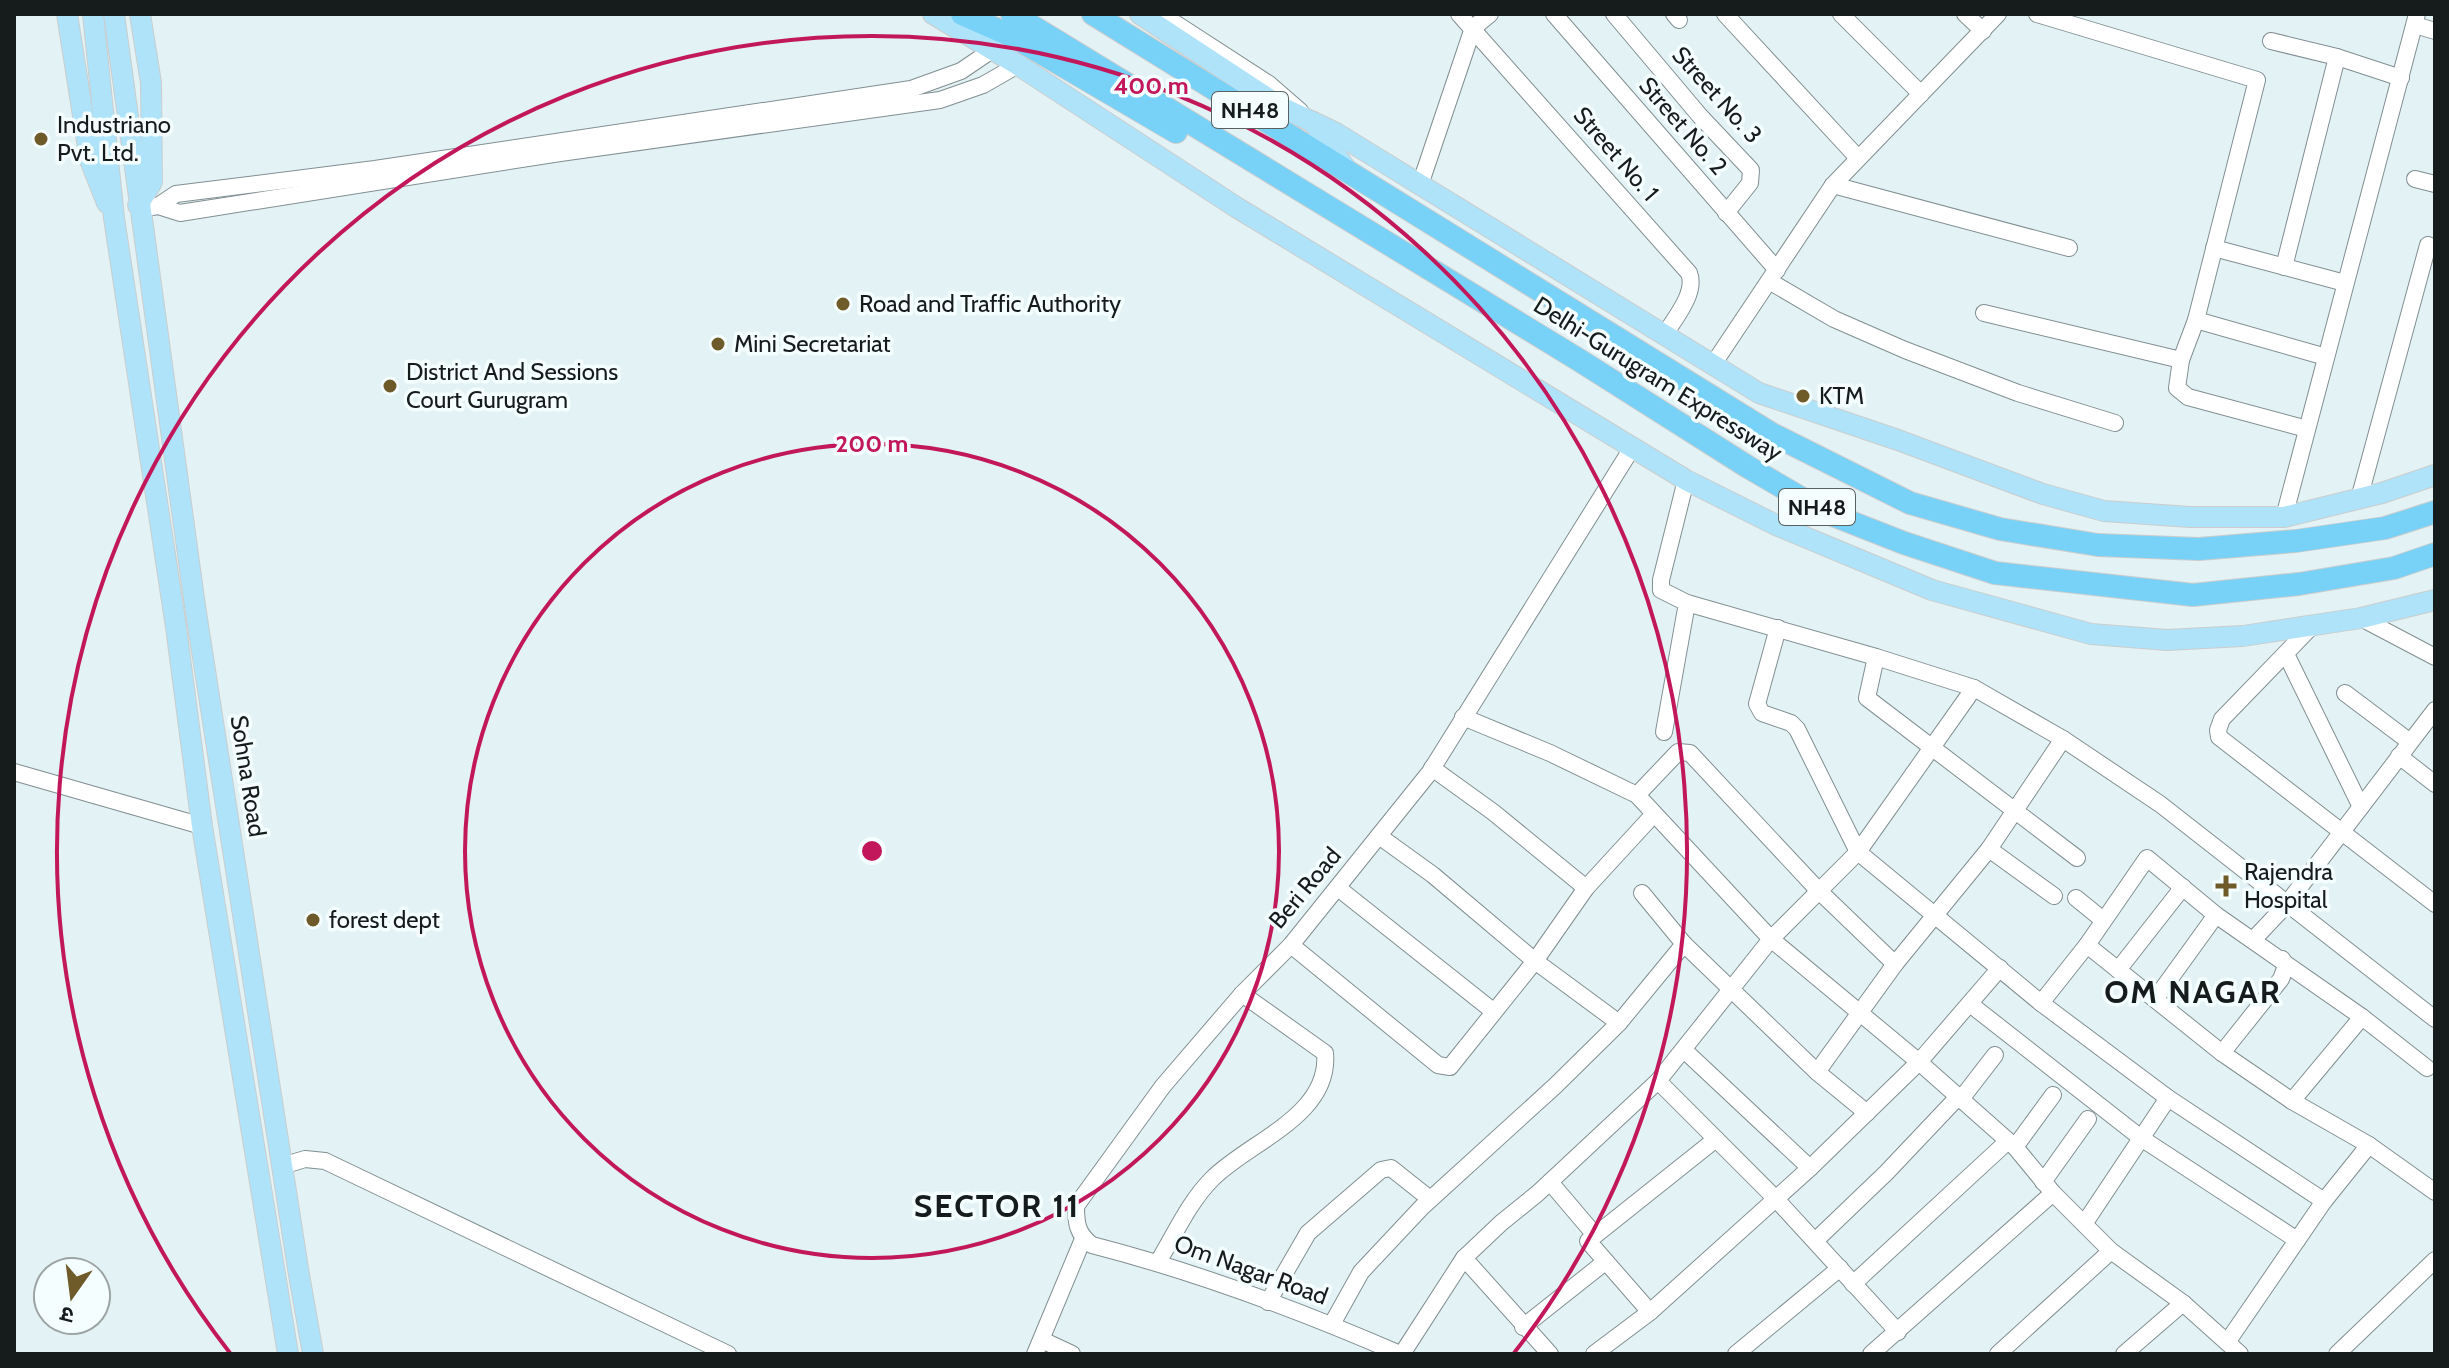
<svg xmlns="http://www.w3.org/2000/svg" width="2449" height="1368" font-family="Cabin,'Noto Sans Devanagari',sans-serif">
	<style>
		.lines { fill: none; stroke-linecap: round; stroke-linejoin: round }
		.minor-casing { stroke: #818f91; stroke-width: 18 }
		.major-casing { stroke: #cccdcd; stroke-width: 22 }
		.highway-casing { stroke: #cccdcd; stroke-width: 24 }
		.minor { stroke: #fff; stroke-width: 16 }
		.major { stroke: #aee3fa; stroke-width: 20 }
		.highway { stroke: #78d1f7; stroke-width: 22 }
		.ring { fill: none; stroke: #c2185b; stroke-width: 4 }
		.poi-dot { fill: #6f5a29; stroke: #f5feff; stroke-width: 3 }
		.labels { text-anchor: middle; stroke-width: 7; stroke-linejoin: round; paint-order: stroke }
		.shield { fill: #f5feff; stroke: #596060; stroke-width: 2 }
		.shield-label { font-size: 22px; font-weight: bold; fill: #161c1c }
		.street-label { font-size: 24px; fill: #161c1c; stroke: #f5feff }
		.poi-label { font-size: 24px; fill: #161c1c; stroke: #f5feff; text-anchor: start }
		.district-label { font-size: 32px; font-weight: bold; letter-spacing: 2px; fill: #161c1c; stroke: #f5feff }
		.centre { fill: #c2185b; stroke: #f5feff; stroke-width: 4 }
		.ring-label { font-size: 24px; text-anchor: middle; font-weight: bold; fill: #c2185b; stroke: #f5feff; stroke-width: 7; stroke-linejoin: round; paint-order: stroke }
	</style>
	<rect width="100%" height="100%" fill="#e3f2f4"/>
	<g class="lines">
		<defs>
			<g id="minor">
				<polyline points="1161,14 1269,84 1300,111"/>
				<path d="M1459,14L1689,273C1697,293 1674,319 1664,336"/>
				<polyline points="1554,14 1777,270"/>
				<polyline points="1614,14 1700,116 1751,170 1750,183 1726,213"/>
				<polyline points="1674,14 1679,20"/>
				<polyline points="1725,14 1858,158"/>
				<polyline points="1841,14 1921,94"/>
				<polyline points="1965,14 1983,31"/>
				<polyline points="2037,14 2257,80 2196,320 2181,360 2177,388 2188,397 2307,429"/>
				<polyline points="2415,25 2435,31"/>
				<polyline points="2271,41 2337,57 2401,78"/>
				<polyline points="2415,179 2435,184"/>
				<polyline points="1420,185 1473,28 1490,14"/>
				<polyline points="1833,185 2069,248"/>
				<polyline points="158,206 176,194 375,169 911,89 961,71 992,50"/>
				<polyline points="139,209 158,206 180,213 560,153 940,100 983,85 1018,65"/>
				<polyline points="2214,248 2345,283"/>
				<polyline points="2284,267 2337,57"/>
				<polyline points="1769,281 1834,319 1905,350 2018,393 2115,423"/>
				<polyline points="1984,313 2181,360"/>
				<polyline points="2196,320 2326,357"/>
				<polyline points="1712,366 1833,185 1998,14"/>
				<polyline points="1686,480 1661,580 1661,590 1687,603 1876,657 1974,688 2063,739 2160,804 2435,1019"/>
				<polyline points="2359,499 2428,245"/>
				<polyline points="2284,517 2417,14"/>
				<polyline points="2361,618 2435,657"/>
				<polyline points="2313,625 2222,719 2218,730 2219,737 2435,904"/>
				<polyline points="1778,628 1757,704 1762,713 1791,723 1797,729 1858,852 2041,1003 2168,1098 2324,1201"/>
				<polyline points="2286,654 2361,807"/>
				<polyline points="1876,657 1867,698 2077,858"/>
				<polyline points="2345,693 2410,742"/>
				<polyline points="1463,717 1550,753 1637,795 1771,939 1919,1062 2015,1147 2053,1193 2111,1251 2183,1303 2240,1354"/>
				<polyline points="1664,732 1687,603"/>
				<polyline points="2399,756 2435,784"/>
				<polyline points="1432,768 1493,812 1586,888"/>
				<polyline points="14,772 202,826"/>
				<polyline points="1637,795 1678,752 1690,753 1818,890 1895,964"/>
				<polyline points="1379,836 1433,875 1535,961 1619,1023"/>
				<polyline points="1989,849 2054,896"/>
				<polyline points="1338,888 1493,1011"/>
				<polyline points="2076,898 2103,920"/>
				<polyline points="2253,940 2286,905 2435,710"/>
				<polyline points="1684,944 1817,1072 1867,1113"/>
				<polyline points="1291,945 1438,1065 1450,1067 1535,961 1586,888 1654,814"/>
				<polyline points="2087,945 2222,1053 2292,1101 2369,1145 2435,1192"/>
				<polyline points="2118,970 2183,887"/>
				<polyline points="2156,998 2216,915"/>
				<polyline points="2041,1003 2087,945 2147,858 2216,915 2362,1017 2427,1068"/>
				<polyline points="1970,1004 2141,1138 2297,1240"/>
				<polyline points="1684,1050 1810,1168"/>
				<polyline points="2222,1053 2281,979 2286,966 2282,959"/>
				<polyline points="1817,1072 1895,964 1989,849 2063,739"/>
				<polyline points="1658,1081 1775,1198 1898,1332"/>
				<polyline points="1961,1099 1995,1055"/>
				<polyline points="2292,1101 2362,1017"/>
				<polyline points="2015,1147 2053,1095"/>
				<polyline points="282,1166 305,1159 325,1161 728,1354"/>
				<polyline points="1550,1182 1595,1235"/>
				<polyline points="2043,1182 2088,1119"/>
				<polyline points="2084,1224 2168,1098"/>
				<polyline points="1815,1241 1886,1173 1958,1097"/>
				<polyline points="1464,1258 1550,1354"/>
				<path d="M1158,1262C1175,1234 1189,1202 1212,1179C1248,1142 1331,1116 1325,1053L1242,994"/>
				<polyline points="1853,1284 2008,1141"/>
				<polyline points="1268,1302 1308,1233 1381,1170 1391,1168 1430,1199"/>
				<polyline points="1650,1312 1588,1241 1716,1139"/>
				<polyline points="1332,1324 1361,1272 1422,1207 1555,1086 1619,1023 1684,944 1642,893"/>
				<polyline points="1523,1327 1605,1262"/>
				<polyline points="1042,1340 1072,1354"/>
				<polyline points="2228,1341 2324,1201 2369,1145"/>
				<polyline points="1035,1354 1083,1239"/>
				<path d="M1400,1354C1301,1311 1197,1272 1092,1245C1077,1234 1076,1223 1076,1206L1163,1086L1242,994L1291,945L1430,772L1632,448"/>
				<polyline points="1402,1354 1464,1258 1501,1223 1538,1193 1658,1081 1771,939 1858,852 1974,688"/>
				<polyline points="1594,1354 1650,1312 1810,1168 1919,1062 2000,968"/>
				<polyline points="1736,1354 1840,1268"/>
				<polyline points="1871,1354 2053,1193"/>
				<polyline points="1998,1354 2111,1251"/>
				<polyline points="2124,1354 2183,1303"/>
				<polyline points="2337,1354 2435,1260"/>
			</g>
			<g id="major">
				<polyline points="67,14 90,160 107,203"/>
				<polyline points="93,14 114,218 176,627 202,826 288,1354"/>
				<polyline points="114,14 195,606 299,1275 313,1354"/>
				<polyline points="933,14 1018,65 1236,207 1686,480 1776,525 1932,590 2091,634 2167,640 2243,636 2361,618 2435,600"/>
				<polyline points="1140,14 1281,107 1313,122 1346,169"/>
				<polyline points="1313,122 1336,133 1759,393 1898,440 2043,494 2104,511 2190,517 2284,517 2382,493 2435,475"/>
				<polyline points="138,205 152,182 151,83 140,14"/>
			</g>
			<g id="highway">
				<polyline points="962,14 1014,37 1176,132"/>
				<polyline points="1012,14 1579,360 1748,467 1825,512 1904,543 1995,573 2193,595 2299,584 2394,568 2435,554"/>
				<polyline points="1093,14 1772,434 1910,503 2000,529 2098,545 2199,549 2296,541 2385,528 2435,512"/>
			</g>
		</defs>
		<!-- minor casing -->
		<use href="#minor" class="minor-casing"/>
		<!-- major casing -->
		<use href="#major" class="major-casing"/>
		<!-- highway casing -->
		<use href="#highway" class="highway-casing"/>
		<!-- minor -->
		<use href="#minor" class="minor"/>
		<!-- major -->
		<use href="#major" class="major"/>
		<!-- highway -->
		<use href="#highway" class="highway"/>
	</g>
	<!-- distance rings -->
	<g class="ring">
		<circle cx="872" cy="851" r="407"/>
		<path d="M230 1353A815 815 0 1 1 1514 1353"/>
	</g>
	<!-- markers -->
	<g class="poi-dot">
		<circle cx="41" cy="139" r="8"/>
		<circle cx="843" cy="304" r="8"/>
		<circle cx="718" cy="344" r="8"/>
		<circle cx="390" cy="386" r="8"/>
		<circle cx="1803" cy="396" r="8"/>
		<path d="M2222 874h8v8h8v8h-8v8h-8v-8h-8v-8h8z"/>
		<circle cx="313" cy="920" r="8"/>
	</g>
	<g class="labels">
		<!-- shield labels -->
		<g class="shield">
			<rect x="1212" y="92" width="76" height="36" rx="6"/>
			<rect x="1779" y="489" width="76" height="36" rx="6"/>
		</g>
		<g class="shield-label">
			<text x="1250" y="118">NH48</text>
			<text x="1817" y="515">NH48</text>
		</g>
		<!-- street labels -->
		<g class="street-label">
			<text transform="translate(1717 95) rotate(48)" y="8">Street No. 3</text>
			<text transform="translate(1683 126) rotate(49)" y="8">Street No. 2</text>
			<text transform="translate(1616 154) rotate(49)" y="8">Street No. 1</text>
			<text transform="translate(1658 379) rotate(32)" y="8">Delhi-Gurugram Expressway</text>
			<text transform="translate(248 776) rotate(81)" y="8">Sohna Road</text>
			<text transform="translate(1305 888) rotate(-50)" y="8">Beri Road</text>
			<text transform="translate(1251 1270) rotate(20)" y="8">Om Nagar Road</text>
		</g>
		<!-- poi labels -->
		<g class="poi-label">
			<text x="57" y="133">Industriano<tspan x="57" dy="28">Pvt. Ltd.</tspan></text>
			<text x="859" y="312">Road and Traffic Authority</text>
			<text x="734" y="352">Mini Secretariat</text>
			<text x="406" y="380">District And Sessions<tspan x="406" dy="28">Court Gurugram</tspan></text>
			<text x="1819" y="404">KTM</text>
			<text x="2244" y="880">Rajendra<tspan x="2244" dy="28">Hospital</tspan></text>
			<text x="329" y="928">forest dept</text>
		</g>
		<!-- district labels -->
		<g class="district-label">
			<text x="2193" y="1003">OM NAGAR</text>
			<text x="997" y="1217">SECTOR 11</text>
		</g>
	</g>
	<circle cx="872" cy="851" r="12" class="centre"/>
	<g class="ring-label">
		<text x="1151" y="94">400 m</text>
		<text x="872" y="452">200 m</text>
	</g>
	<!-- border -->
	<rect width="2449" height="1368" fill="none" stroke="#161c1c" stroke-width="32"/>
	<!-- north arrow -->
	<g transform="translate(72 1296) rotate(194)"><circle r="38" fill="#f5feff" stroke="#9ca4a4" stroke-width="2"/>
	<path d="M0-6L14 30L0 20L-14 30Z" fill="#6f5a29"/>
	<text y="-12" font-size="22" font-weight="bold" text-anchor="middle" fill="#161c1c">उ</text>
	</g>
</svg>
